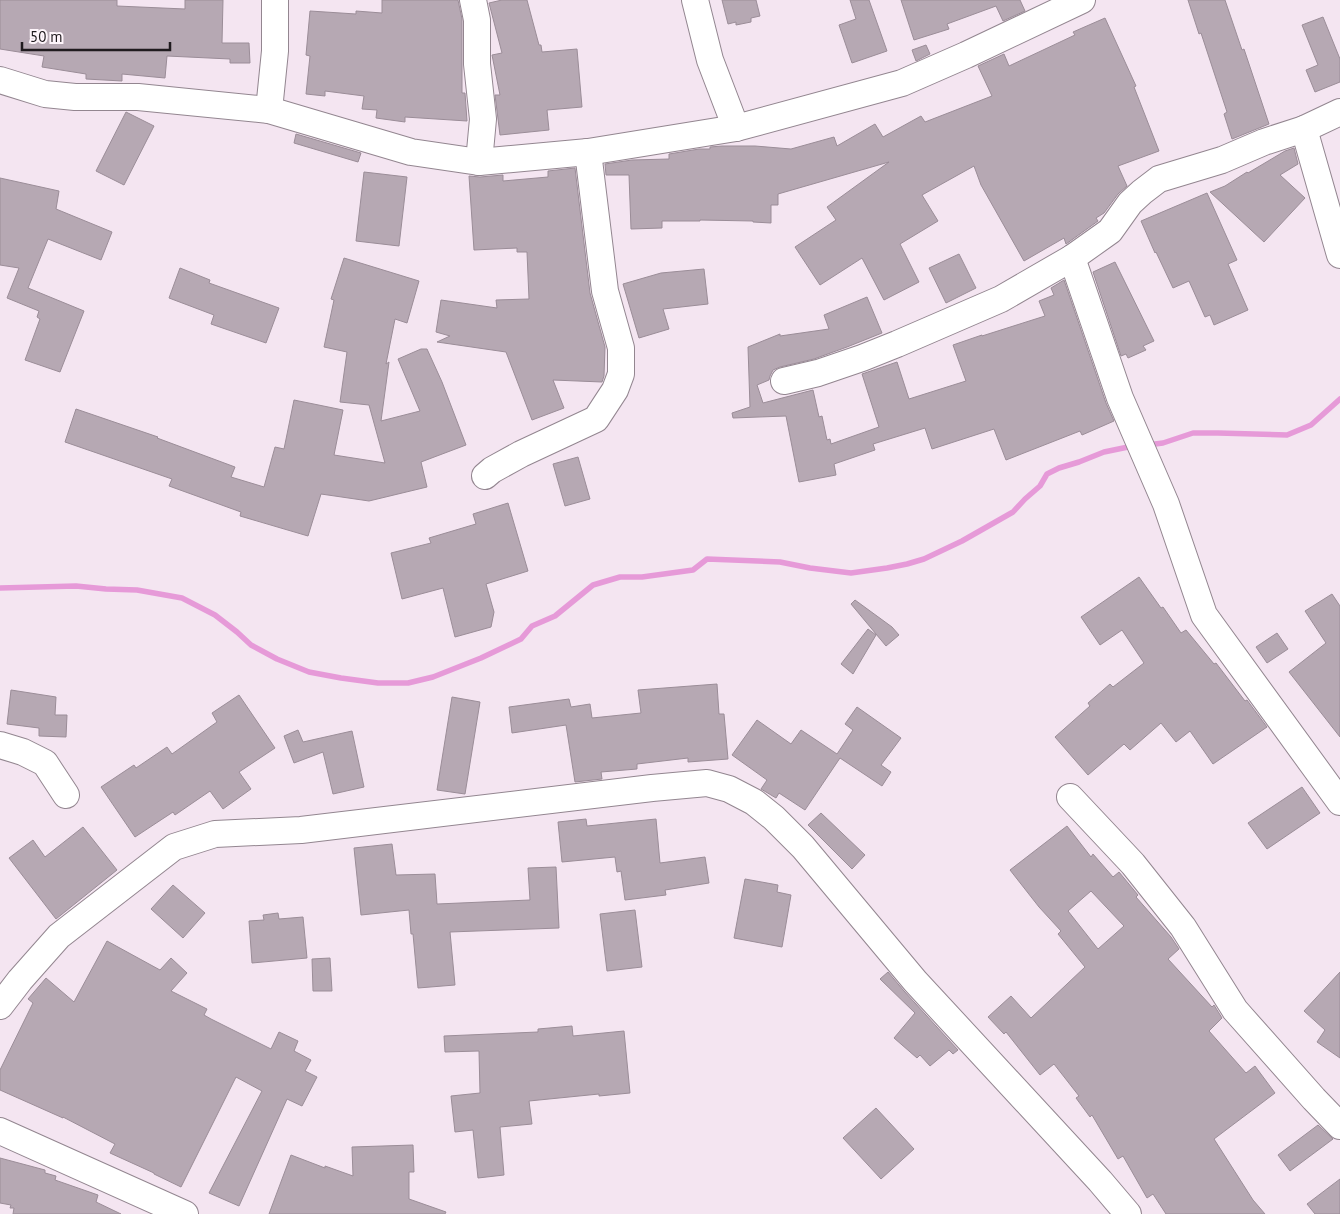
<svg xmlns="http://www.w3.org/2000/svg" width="1340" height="1214" font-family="'PT Sans',sans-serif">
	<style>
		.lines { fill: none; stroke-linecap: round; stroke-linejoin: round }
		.stream { stroke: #e69ad8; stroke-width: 5.5 }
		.building { fill: #b6a8b3; stroke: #9b8d98; fill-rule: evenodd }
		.minor-casing { stroke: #938690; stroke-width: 28 }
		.minor { stroke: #fff; stroke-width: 26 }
	</style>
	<rect width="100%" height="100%" fill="#f4e5f1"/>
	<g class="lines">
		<!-- stream -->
		<g class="stream">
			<polyline points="1147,445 1163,443 1193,433 1218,433 1287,435 1311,425 1340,399"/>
			<polyline points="0,588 76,586 106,589 137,590 182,598 215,615 237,632 251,645 277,659 309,672 341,678 378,683 408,683 433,677 481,658 521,639 532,626 555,616 593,585 620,577 642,577 693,570 707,559 780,562 810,568 851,573 887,568 907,564 924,559 962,541 1013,512 1025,499 1040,486 1047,474 1059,468 1079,462 1104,452 1133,446"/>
		</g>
	</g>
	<!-- building -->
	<g class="building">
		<polygon points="0,0 117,0 117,6 185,9 185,0 223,0 222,43 249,43 250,63 230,63 230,59 167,56 165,78 122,74 122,81 86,79 86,74 42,67 44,56 0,49"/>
		<polygon points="382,0 458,0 462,19 462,93 465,93 467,121 405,117 405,122 376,118 377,110 362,109 364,96 325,91 325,96 306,94 310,56 306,55 310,11 356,14 356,11 382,13"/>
		<polygon points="502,0 527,0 539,45 541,45 542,52 577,49 582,107 547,110 549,130 500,135 495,95 500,95 492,55 502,53 489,3"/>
		<polygon points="722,0 756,0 760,16 751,18 751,22 736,25 736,22 728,24"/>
		<polygon points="850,0 869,0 887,51 852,63 839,25 856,19"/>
		<polygon points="901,0 1020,0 1025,11 1003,21 996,6 947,24 949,29 914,40"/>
		<polygon points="1188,0 1225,0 1242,50 1244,49 1269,124 1232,139 1224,114 1227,112 1201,33 1199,34"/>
		<polygon points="1323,17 1340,59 1340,82 1315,92 1306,70 1318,65 1302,25"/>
		<polygon points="1105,18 1136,86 1134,87 1159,151 1118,166 1127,186 1118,194 1104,213 1096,218 1098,221 1066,244 1064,238 1024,261 981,185 974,166 922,195 938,221 900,244 919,282 884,300 862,258 820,285 795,247 836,220 827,207 889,162 778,194 778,205 771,205 771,223 753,222 753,221 700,220 700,221 662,221 662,228 631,229 629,175 606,175 605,164 632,160 669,159 669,154 699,149 710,149 710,147 722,146 755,146 791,149 834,137 837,146 875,124 883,137 921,116 925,122 992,96 978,66 1004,54 1009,66 1075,35 1073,32"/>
		<polygon points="926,45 930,54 916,61 912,50"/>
		<polygon points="126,112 154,126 124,185 96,171"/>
		<polygon points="296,134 361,153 358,162 294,143"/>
		<polygon points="1294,148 1298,164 1280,175 1305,198 1264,242 1210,192 1225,186 1247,172 1248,173 1285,151"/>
		<polygon points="575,168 590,293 605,347 604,376 602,382 553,380 564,408 532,420 506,352 437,342 450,336 436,332 441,300 497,308 496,300 529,299 527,252 517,252 517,248 474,250 469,176 480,177 503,175 503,181 548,177 548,171"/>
		<polygon points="364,172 407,177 399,246 356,241"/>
		<polygon points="0,178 59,191 56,209 112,232 101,260 48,239 28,288 84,311 60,372 25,360 40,319 37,317 39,311 7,298 19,268 0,265"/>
		<polygon points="1207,193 1237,260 1228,264 1248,310 1214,325 1210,315 1205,317 1189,281 1173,288 1156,252 1155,253 1141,221"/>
		<polygon points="959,254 976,288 946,303 929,268"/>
		<polygon points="344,258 419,281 407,323 395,319 386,364 389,362 381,421 420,411 398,359 421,349 427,349 442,382 466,445 421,462 427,487 369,501 321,494 308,536 240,516 241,512 169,486 172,479 65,442 76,409 158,437 157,438 235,467 231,477 264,487 275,447 284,449 294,400 343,410 334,455 385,463 369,405 340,402 347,352 324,347 334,300 331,299"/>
		<polygon points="1115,262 1154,341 1143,346 1146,350 1128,358 1126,354 1121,356 1093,272"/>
		<polygon points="180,268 210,280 209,283 279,308 266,343 211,324 214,315 169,298"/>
		<polygon points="704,269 708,304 663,309 669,329 639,338 623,284 661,273"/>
		<polygon points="1064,280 1106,403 1114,421 1082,435 1080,431 1006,460 994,429 932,449 925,428 873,444 875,450 834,464 836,475 799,482 786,416 733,418 732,413 750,407 748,347 780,334 780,336 829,329 824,315 867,297 882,333 847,347 814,359 780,367 773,370 770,376 769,380 757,385 763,403 813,390 819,417 822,416 827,440 830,439 831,444 879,427 862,374 897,362 909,399 966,381 953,345 982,335 982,336 1045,316 1039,301 1054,295 1051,288"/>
		<polygon points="578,457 590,499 565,506 553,464"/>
		<polygon points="508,503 528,571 486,584 494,612 491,627 455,637 443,588 402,599 391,553 431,543 429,538 476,524 473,514"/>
		<polygon points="1139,577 1161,608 1163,607 1181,633 1186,630 1214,664 1216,663 1245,701 1247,700 1267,727 1213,764 1190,731 1176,742 1161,723 1130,750 1124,744 1088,775 1055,737 1090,706 1088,703 1110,684 1113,687 1144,663 1122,630 1100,645 1081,617"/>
		<polygon points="1332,594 1340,606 1340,737 1289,672 1326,643 1305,611"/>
		<polygon points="855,600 892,627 899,635 886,646 851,604"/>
		<polygon points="868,629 876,635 853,674 841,664"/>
		<polygon points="1277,633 1288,649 1267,663 1256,647"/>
		<polygon points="717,684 719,714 724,714 728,759 688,762 688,758 637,764 637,769 601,772 602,779 575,782 566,725 512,733 509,707 569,699 571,707 590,704 592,718 641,713 638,690"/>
		<polygon points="11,690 56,697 55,715 67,715 66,737 39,736 39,728 7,724"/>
		<polygon points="239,695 275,748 239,772 251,789 223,809 210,791 175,815 173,812 135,837 101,787 134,765 136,768 167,747 172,754 217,722 212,713"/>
		<polygon points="452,697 480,702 465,794 437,790"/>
		<polygon points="857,707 901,738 881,765 891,772 882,786 840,758 805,810 779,793 776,798 761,789 767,780 732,755 757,720 791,744 801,730 837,754 853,730 845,724"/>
		<polygon points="298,730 303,742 352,731 364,787 333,794 323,752 294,763 284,736"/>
		<polygon points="1302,787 1320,813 1267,849 1248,823"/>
		<polygon points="821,813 865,855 852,869 808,825"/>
		<polygon points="586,819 587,826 656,819 660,863 705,857 709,883 665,890 666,895 625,900 621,871 617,872 615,857 562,862 558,822"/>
		<path d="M1067,826L1091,857L1093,854L1113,877L1119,872L1138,895L1136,897L1171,937L1179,949L1168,959L1212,1007L1214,1005L1222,1018L1209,1031L1246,1073L1255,1066L1275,1093L1214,1139L1253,1200L1265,1214H1166L1153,1194L1147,1198L1123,1156L1118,1159L1092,1115L1090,1117L1076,1098L1079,1096L1054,1064L1040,1075L1006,1032L1004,1034L988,1017L1011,996L1031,1018L1085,967L1058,934L1061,931L1039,907L1010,870ZM1091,891L1124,926L1098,949L1068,911Z"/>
		<polygon points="83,827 117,870 56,919 9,858 33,840 45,857"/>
		<polygon points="392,844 396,875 435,874 437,904 530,900 528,868 556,867 559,928 450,932 455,985 418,988 413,934 411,934 409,910 361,915 354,848"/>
		<polygon points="745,879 778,885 777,892 791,895 782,947 734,938"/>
		<polygon points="173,885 205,913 183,938 151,909"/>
		<polygon points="635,910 642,967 607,971 600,914"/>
		<polygon points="278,913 279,919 303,917 307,958 252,963 249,921 264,920 263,915"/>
		<polygon points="107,941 160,970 171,958 187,973 171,991 207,1009 204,1015 211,1019 271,1049 279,1032 298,1041 294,1051 311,1060 305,1071 317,1077 302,1106 287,1099 239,1206 209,1193 262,1091 236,1077 181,1187 154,1174 154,1173 110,1153 115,1144 63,1117 63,1118 0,1090 0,1070 33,1003 28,999 46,978 74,1002"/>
		<polygon points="330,958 332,991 313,991 312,959"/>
		<polygon points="888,972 904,991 958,1050 953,1054 949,1050 930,1066 920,1055 917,1058 894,1038 915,1013 880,979"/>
		<polygon points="1340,972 1340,1058 1317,1042 1325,1030 1304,1011"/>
		<polygon points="572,1026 573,1036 624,1031 630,1093 599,1096 599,1094 529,1101 532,1124 500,1127 504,1175 478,1178 473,1130 455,1132 451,1096 480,1093 479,1051 445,1052 444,1036 538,1032 538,1029"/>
		<polygon points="876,1108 914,1149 881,1179 843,1138"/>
		<polygon points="1318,1125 1333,1139 1290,1171 1278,1155"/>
		<polygon points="413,1145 414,1172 409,1172 409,1199 446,1212 445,1214 269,1214 291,1155 325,1168 325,1166 353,1176 352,1147"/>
		<polygon points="0,1158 45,1170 45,1173 56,1176 55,1180 98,1195 96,1202 121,1214 13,1214 14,1208 10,1208 11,1205 0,1203"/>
		<polygon points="1340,1179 1340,1214 1315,1214 1307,1204"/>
	</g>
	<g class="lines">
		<defs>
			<g id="minor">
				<polyline points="473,0 477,20 477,64 483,119 479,162"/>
				<polyline points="695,0 710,60 736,128"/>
				<polyline points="0,80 45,94 75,97 138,97 269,110 411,152 479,162 588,152 736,128 902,83 966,55 1082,0"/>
				<polyline points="269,110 275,51 275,0"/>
				<polyline points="1304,129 1340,255"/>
				<polyline points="1072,258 1120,398 1166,504 1204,615 1340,802"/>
				<polyline points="784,381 818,373 862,358 897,344 1001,299 1072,258 1110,231 1130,203 1142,192 1159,179 1222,160 1264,142 1304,129 1340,112"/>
				<polyline points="485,476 492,470 521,454 596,419 615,390 621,374 621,348 605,291 588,152"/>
				<polyline points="0,745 23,752 45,763 66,795"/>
				<polyline points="1070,797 1133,864 1183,927 1235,1010 1314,1099 1340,1126"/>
				<polyline points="0,1006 20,980 59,936 174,847 215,834 301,830 652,788 707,783 729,789 754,802 774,818 803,847 915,981 1100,1181 1128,1214"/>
				<polyline points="0,1131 185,1214"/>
			</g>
		</defs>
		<!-- minor casing -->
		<use href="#minor" class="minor-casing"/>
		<!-- minor -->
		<use href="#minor" class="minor"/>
	</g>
	<!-- scale -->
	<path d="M22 42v8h148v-8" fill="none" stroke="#201b1f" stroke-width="2.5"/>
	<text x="30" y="42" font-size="15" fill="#201b1f" stroke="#fef5fb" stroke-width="4" paint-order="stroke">50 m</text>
</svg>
